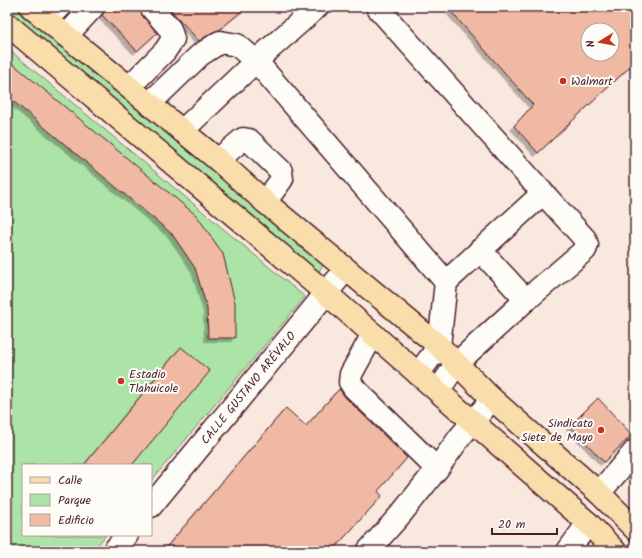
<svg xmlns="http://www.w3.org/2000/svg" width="642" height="558" font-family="Kalam,sans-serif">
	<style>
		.green { fill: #ace3a7; stroke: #7b8169 }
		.building { fill: #efb9a4; stroke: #4a1f2b; fill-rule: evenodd; filter: url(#shadow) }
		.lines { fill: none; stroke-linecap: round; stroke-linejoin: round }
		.minor-casing { stroke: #4a1f2b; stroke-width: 25 }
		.major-casing { stroke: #4a1f2b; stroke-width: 25 }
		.minor { stroke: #fdfcf7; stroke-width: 22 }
		.major { stroke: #f9deab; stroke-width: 22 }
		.poi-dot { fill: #c8321e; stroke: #fdfcf7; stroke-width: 1.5 }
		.labels { text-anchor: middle; stroke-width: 4; stroke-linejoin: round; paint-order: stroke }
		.poi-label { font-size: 12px; fill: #4a1f2b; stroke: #fdfcf7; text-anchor: start }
		.street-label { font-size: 12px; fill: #4a1f2b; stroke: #fdfcf7 }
	</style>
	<defs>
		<filter id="shadow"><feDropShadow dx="-3.5" dy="3.5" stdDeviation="0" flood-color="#0004"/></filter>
	</defs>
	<rect width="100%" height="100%" fill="#f9e8de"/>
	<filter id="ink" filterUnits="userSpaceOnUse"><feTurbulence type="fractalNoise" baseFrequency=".025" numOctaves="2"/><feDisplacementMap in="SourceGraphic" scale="8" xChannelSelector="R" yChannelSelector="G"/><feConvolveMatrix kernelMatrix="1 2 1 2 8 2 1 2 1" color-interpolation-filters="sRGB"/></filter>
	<g filter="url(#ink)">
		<!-- green -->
		<g class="green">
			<polygon points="7,7 23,7 326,262 314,277 7,19"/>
			<polygon points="7,48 305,297 151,481 151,465 23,465 23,535 106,535 93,551 7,551"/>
		</g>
		<!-- building -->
		<g class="building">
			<polygon points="105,7 139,7 142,15 157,33 137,51 102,15"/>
			<polygon points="168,7 247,7 219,30 213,32 199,41"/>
			<path d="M447,7H635V62L538,153L514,126L533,105ZM588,30H612V54H588Z"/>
			<polygon points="7,59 197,216 223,254 235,303 235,338 208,338 207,308 195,268 172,234 7,96"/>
			<polygon points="181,347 210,371 132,465 84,465"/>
			<polygon points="339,389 345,397 407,458 378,491 382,496 332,551 163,551 286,408 306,426"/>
			<polygon points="598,398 632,435 604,462 570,426"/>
		</g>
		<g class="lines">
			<defs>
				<g id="minor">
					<polyline points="377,7 543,193 446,282 439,346 418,374"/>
					<polyline points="46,19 60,7"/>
					<polyline points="66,36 93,7"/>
					<polyline points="129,87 165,51 173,39 170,29 151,7"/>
					<polyline points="149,104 200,55 220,42 237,45 256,61 446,282"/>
					<polyline points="182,131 256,61 317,7"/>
					<polyline points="218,160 243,139 249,140 281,171 282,179 265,202"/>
					<polyline points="480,250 526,300"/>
					<polyline points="373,334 351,374 350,382 354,388 437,469"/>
					<polyline points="438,391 457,363 526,300 585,250 587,245 585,239 543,193"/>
					<polyline points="599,493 635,451"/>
					<path id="s1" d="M151,506L346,269"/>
					<polyline points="114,551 127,535"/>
					<polyline points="368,551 401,514 437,469 460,437 492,399"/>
					<polyline points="568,551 588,523"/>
				</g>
				<g id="major">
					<polyline points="31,7 218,160 265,202 439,346 492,399 599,493 635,529"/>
					<polyline points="7,24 326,293 588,523 615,551"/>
				</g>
			</defs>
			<!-- minor casing -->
			<use href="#minor" class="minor-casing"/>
			<!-- major casing -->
			<use href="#major" class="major-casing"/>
			<!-- minor -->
			<use href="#minor" class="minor"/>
			<!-- major -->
			<use href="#major" class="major"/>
		</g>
	</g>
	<!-- markers -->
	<g class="poi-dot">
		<circle cx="563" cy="81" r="4"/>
		<circle cx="121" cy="381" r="4"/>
		<circle cx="601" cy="430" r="4"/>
	</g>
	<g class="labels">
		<!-- poi labels -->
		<g class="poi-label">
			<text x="571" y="85">Walmart</text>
			<text x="129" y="378">Estadio<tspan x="129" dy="14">Tlahuicole</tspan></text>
			<text x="593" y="427" text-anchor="end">Sindicato<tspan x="593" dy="14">Siete de Mayo</tspan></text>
		</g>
		<!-- street labels -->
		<g class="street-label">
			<text dy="4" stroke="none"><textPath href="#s1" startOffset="153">CALLE GUSTAVO ARÉVALO</textPath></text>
		</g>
	</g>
	<!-- margin -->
	<rect width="642" height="558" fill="none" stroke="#fdfcf7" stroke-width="24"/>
	<rect x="12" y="12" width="618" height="534" fill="none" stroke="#4a1f2b" stroke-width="1.5" filter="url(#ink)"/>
	<!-- legend -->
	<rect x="22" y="464" width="130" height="72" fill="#fdfcf7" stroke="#b5a4a5"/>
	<rect x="30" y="477" width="20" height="6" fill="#f9deab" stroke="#b5a4a5"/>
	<text x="58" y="484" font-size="12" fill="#4a1f2b">Calle</text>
	<rect x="30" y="494" width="20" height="12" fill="#ace3a7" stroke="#b5a4a5"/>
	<text x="58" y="504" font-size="12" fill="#4a1f2b">Parque</text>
	<rect x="30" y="514" width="20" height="12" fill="#efb9a4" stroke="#b5a4a5"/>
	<text x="58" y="524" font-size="12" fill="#4a1f2b">Edificio</text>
	<!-- north arrow -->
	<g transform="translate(600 42) rotate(259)"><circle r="19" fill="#fdfcf7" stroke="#b5a4a5"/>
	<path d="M0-3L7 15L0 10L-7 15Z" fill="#c8321e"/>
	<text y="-6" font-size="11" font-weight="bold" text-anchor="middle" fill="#4a1f2b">N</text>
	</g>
	<!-- scale -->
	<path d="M492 528v6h65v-6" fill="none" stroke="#4a1f2b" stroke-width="2"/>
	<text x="498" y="528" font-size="12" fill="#4a1f2b" stroke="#fdfcf7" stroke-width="3" paint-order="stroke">20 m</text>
</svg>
